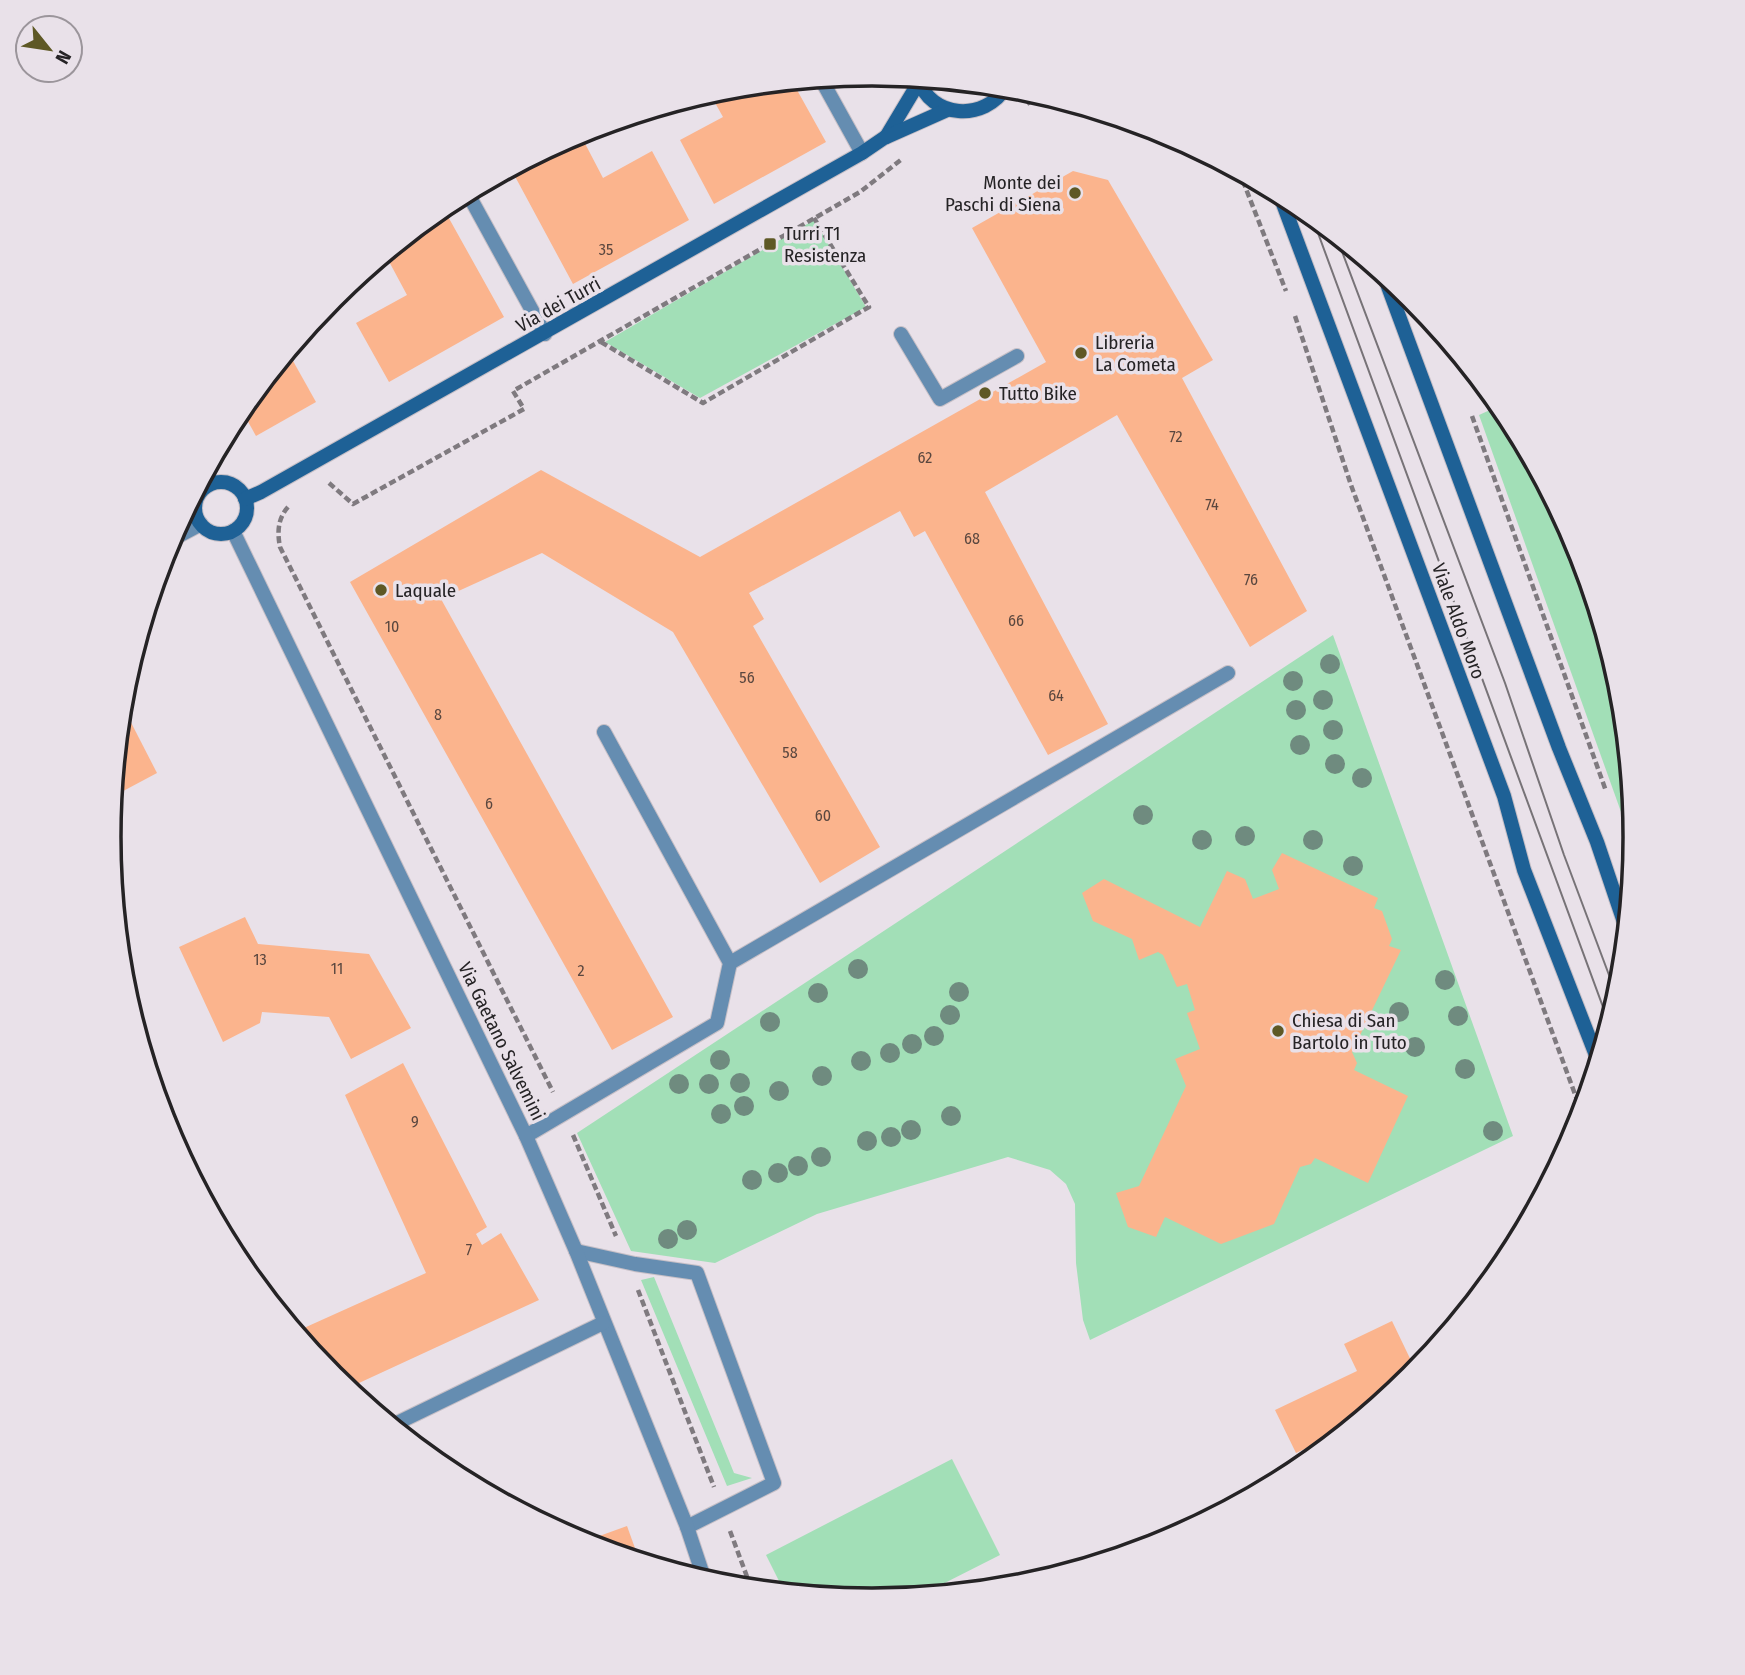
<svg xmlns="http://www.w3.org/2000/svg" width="1745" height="1675" font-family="'Fira Sans Condensed',sans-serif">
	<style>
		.green { fill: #a2dfb7 }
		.building { fill: #fbb48d }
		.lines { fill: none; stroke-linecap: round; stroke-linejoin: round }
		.lane-casing { stroke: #c6bfc6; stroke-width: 16 }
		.street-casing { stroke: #c6bfc6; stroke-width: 16 }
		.secondary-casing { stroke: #c6bfc6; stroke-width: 16 }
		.path { stroke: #7f7a7f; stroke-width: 4.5; stroke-dasharray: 7 3.5; stroke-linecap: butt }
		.lane { stroke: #658db1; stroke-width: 14 }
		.street { stroke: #658db1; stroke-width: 14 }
		.secondary { stroke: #1e6196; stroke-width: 14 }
		.tram { stroke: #777377; stroke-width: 2 }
		.tree { fill: #6f8b7f }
		.poi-dot { fill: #5e5825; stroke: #e9e1e9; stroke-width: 2.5 }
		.labels { text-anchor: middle; stroke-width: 7; stroke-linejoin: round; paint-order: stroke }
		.number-label { font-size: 16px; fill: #5a473f }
		.poi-label { font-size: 19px; fill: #252325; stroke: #e9e1e9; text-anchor: start }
		.street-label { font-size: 19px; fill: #252325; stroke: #e9e1e9 }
		.rim { fill: none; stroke: #252325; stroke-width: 3.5 }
	</style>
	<rect width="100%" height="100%" fill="#e9e1e9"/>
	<!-- green -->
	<g class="green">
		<polygon points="814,220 866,307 700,398 605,342"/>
		<polygon points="1501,405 1508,413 1578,546 1622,689 1636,838 1635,851 1479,415"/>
		<polygon points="1333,635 1513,1136 1090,1340 1083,1320 1076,1263 1075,1204 1066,1184 1050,1170 1008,1157 817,1214 715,1263 631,1251 577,1133"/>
		<polygon points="654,1277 734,1473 752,1478 727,1486 641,1280"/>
		<polygon points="952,1459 1000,1555 917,1597 872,1601 785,1593 766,1555"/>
	</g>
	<!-- building -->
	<g class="building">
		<polygon points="792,81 826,142 714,204 680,140 723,117 709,92 724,88"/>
		<polygon points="579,132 603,178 652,151 689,220 573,284 511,169"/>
		<polygon points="1073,171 1108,180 1213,360 1182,378 1307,611 1250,647 1117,415 985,492 1108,724 1048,755 925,531 914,537 900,511 749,593 764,619 753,626 880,847 820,883 673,632 542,553 441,599 673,1017 612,1050 350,582 541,470 700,557 1046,362 972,228"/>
		<polygon points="446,213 504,317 389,382 356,323 407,295 385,254 409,235"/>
		<polygon points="288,352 316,402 256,436 241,409"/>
		<polygon points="122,705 157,773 112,797"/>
		<polygon points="1282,853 1378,898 1374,908 1382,911 1392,939 1389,946 1401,950 1352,1052 1357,1063 1354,1070 1408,1096 1368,1183 1315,1158 1311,1164 1300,1167 1274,1224 1221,1244 1165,1217 1156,1237 1128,1227 1116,1193 1139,1186 1186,1086 1175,1059 1200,1049 1187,1013 1195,1010 1187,984 1177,987 1163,955 1158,952 1139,960 1132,939 1093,921 1082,893 1104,879 1200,927 1227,871 1245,879 1253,899 1279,889 1272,870"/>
		<polygon points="245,917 258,944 369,954 411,1028 351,1059 329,1017 262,1012 260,1023 223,1042 179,947"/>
		<polygon points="403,1063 487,1227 476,1234 482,1245 501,1233 539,1300 346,1389 332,1377 295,1332 426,1273 345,1095"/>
		<polygon points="1392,1321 1417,1373 1356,1425 1296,1453 1275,1410 1357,1371 1344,1344"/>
		<polygon points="627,1526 640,1562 580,1543"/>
	</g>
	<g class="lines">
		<defs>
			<g id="lane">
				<polyline points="730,963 1228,673"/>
				<polyline points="526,1136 717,1023 730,963 604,732"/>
				<polyline points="576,1251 635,1264 697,1273 774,1483 687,1527"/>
			</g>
			<g id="street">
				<polyline points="821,79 862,153"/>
				<polyline points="467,192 545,334"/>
				<polyline points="901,334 940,399 1017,356"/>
				<polyline points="233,531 526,1136 576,1251 687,1527 705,1581"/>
				<polyline points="169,541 201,524"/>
				<polyline points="391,1426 603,1323"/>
			</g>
			<g id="secondary">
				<path d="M918,78C930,119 985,122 1006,87"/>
				<polyline points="886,137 919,82"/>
				<polyline points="1279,193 1504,796 1524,870 1599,1063"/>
				<polyline points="1383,273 1559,748 1597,842 1627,931"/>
				<circle cx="221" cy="508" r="26"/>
				<polyline points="245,499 261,492 862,153 884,138 947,110"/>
			</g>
		</defs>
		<!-- lane casing -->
		<use href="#lane" class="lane-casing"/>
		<!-- street casing -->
		<use href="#street" class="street-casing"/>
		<!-- secondary casing -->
		<use href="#secondary" class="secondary-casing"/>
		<!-- path -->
		<g class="path">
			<polyline points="1027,104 1042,94"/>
			<polyline points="1239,171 1286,291"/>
			<polyline points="1295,316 1351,485 1583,1116"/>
			<polyline points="601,342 703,403 869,307 814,218"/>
			<polyline points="1472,416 1606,791"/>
			<polyline points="329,483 353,504 524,409 513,391 860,192 902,159"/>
			<path d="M288,507C278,518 277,532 280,547L553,1092"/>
			<polyline points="573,1135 616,1236"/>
			<polyline points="638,1290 714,1487"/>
			<polyline points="730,1531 752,1590"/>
		</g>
		<!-- lane -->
		<use href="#lane" class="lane"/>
		<!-- street -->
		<use href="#street" class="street"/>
		<!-- secondary -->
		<use href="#secondary" class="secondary"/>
		<!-- tram -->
		<g class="tram">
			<polyline points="1311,214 1610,1026"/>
			<polyline points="1335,233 1505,683 1564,855 1618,999"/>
		</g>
	</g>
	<!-- trees -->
	<g class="tree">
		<circle cx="1330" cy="664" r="10"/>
		<circle cx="1293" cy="681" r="10"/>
		<circle cx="1323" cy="700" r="10"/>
		<circle cx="1296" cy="710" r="10"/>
		<circle cx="1333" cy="730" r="10"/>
		<circle cx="1300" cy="745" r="10"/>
		<circle cx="1335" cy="764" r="10"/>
		<circle cx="1362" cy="778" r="10"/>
		<circle cx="1143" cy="815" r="10"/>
		<circle cx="1245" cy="836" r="10"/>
		<circle cx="1202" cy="840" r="10"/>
		<circle cx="1313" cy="840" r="10"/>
		<circle cx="1353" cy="866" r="10"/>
		<circle cx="858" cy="969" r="10"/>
		<circle cx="1445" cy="980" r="10"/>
		<circle cx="959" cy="992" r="10"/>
		<circle cx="818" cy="993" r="10"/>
		<circle cx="1399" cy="1012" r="10"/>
		<circle cx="950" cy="1015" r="10"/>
		<circle cx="1458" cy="1016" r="10"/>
		<circle cx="770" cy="1022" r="10"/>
		<circle cx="934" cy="1036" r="10"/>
		<circle cx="912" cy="1044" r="10"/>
		<circle cx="1415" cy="1047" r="10"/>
		<circle cx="890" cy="1053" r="10"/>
		<circle cx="720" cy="1060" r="10"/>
		<circle cx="861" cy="1061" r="10"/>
		<circle cx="1465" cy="1069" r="10"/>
		<circle cx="822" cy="1076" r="10"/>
		<circle cx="740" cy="1083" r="10"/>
		<circle cx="679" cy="1084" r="10"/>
		<circle cx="709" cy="1084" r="10"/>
		<circle cx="779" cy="1091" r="10"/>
		<circle cx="744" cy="1106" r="10"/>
		<circle cx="721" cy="1114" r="10"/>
		<circle cx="951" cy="1116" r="10"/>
		<circle cx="911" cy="1130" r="10"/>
		<circle cx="1493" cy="1131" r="10"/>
		<circle cx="891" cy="1137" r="10"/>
		<circle cx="867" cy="1141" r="10"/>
		<circle cx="821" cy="1157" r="10"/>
		<circle cx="798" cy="1166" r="10"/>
		<circle cx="778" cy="1173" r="10"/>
		<circle cx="752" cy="1180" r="10"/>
		<circle cx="687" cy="1230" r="10"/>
		<circle cx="668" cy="1239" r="10"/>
	</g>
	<!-- markers -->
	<g class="poi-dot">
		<circle cx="1075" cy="193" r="7"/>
		<rect x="763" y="237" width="14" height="14" rx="3.5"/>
		<circle cx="1081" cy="353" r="7"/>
		<circle cx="985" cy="393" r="7"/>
		<circle cx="381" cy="590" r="7"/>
		<circle cx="1278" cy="1031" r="7"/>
	</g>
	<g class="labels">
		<!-- number labels -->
		<g class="number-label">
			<text x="606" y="255">35</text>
			<text x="1176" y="442">72</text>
			<text x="925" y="463">62</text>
			<text x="1212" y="510">74</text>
			<text x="972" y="544">68</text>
			<text x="1251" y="585">76</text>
			<text x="1016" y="626">66</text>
			<text x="392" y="632">10</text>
			<text x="747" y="683">56</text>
			<text x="1056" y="701">64</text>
			<text x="438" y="720">8</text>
			<text x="790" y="758">58</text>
			<text x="489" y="809">6</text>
			<text x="823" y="821">60</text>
			<text x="260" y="965">13</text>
			<text x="337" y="974">11</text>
			<text x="581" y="976">2</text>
			<text x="415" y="1127">9</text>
			<text x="469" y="1255">7</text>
		</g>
		<!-- poi labels -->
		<g class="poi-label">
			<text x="1061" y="189" text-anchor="end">Monte dei<tspan x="1061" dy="22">Paschi di Siena</tspan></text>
			<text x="784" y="240">Turri T1<tspan x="784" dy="22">Resistenza</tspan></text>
			<text x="1095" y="349">Libreria<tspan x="1095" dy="22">La Cometa</tspan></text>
			<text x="999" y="400">Tutto Bike</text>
			<text x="395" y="597">Laquale</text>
			<text x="1292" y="1027">Chiesa di San<tspan x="1292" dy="22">Bartolo in Tuto</tspan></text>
		</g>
		<!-- street labels -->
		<g class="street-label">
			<text transform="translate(558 304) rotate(-29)" y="7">Via dei Turri</text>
			<text transform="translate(1459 621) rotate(70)" y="7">Viale Aldo Moro</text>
			<text transform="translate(502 1041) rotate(64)" y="7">Via Gaetano Salvemini</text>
		</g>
	</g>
	<!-- crop -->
	<path d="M0 0H1745V1675H0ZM121 837a751 751 0 1 1 1502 0a751 751 0 1 1-1502 0Z" fill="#e9e1e9" fill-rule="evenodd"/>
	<path class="rim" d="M121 837a751 751 0 1 1 1502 0a751 751 0 1 1-1502 0Z"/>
	<!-- north arrow -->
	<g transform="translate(49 49) rotate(120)"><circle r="33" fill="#e9e1e9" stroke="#9b959b" stroke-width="2"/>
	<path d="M0-5L12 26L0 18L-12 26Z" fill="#5e5825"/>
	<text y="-10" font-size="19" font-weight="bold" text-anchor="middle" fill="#252325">N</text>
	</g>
</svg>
